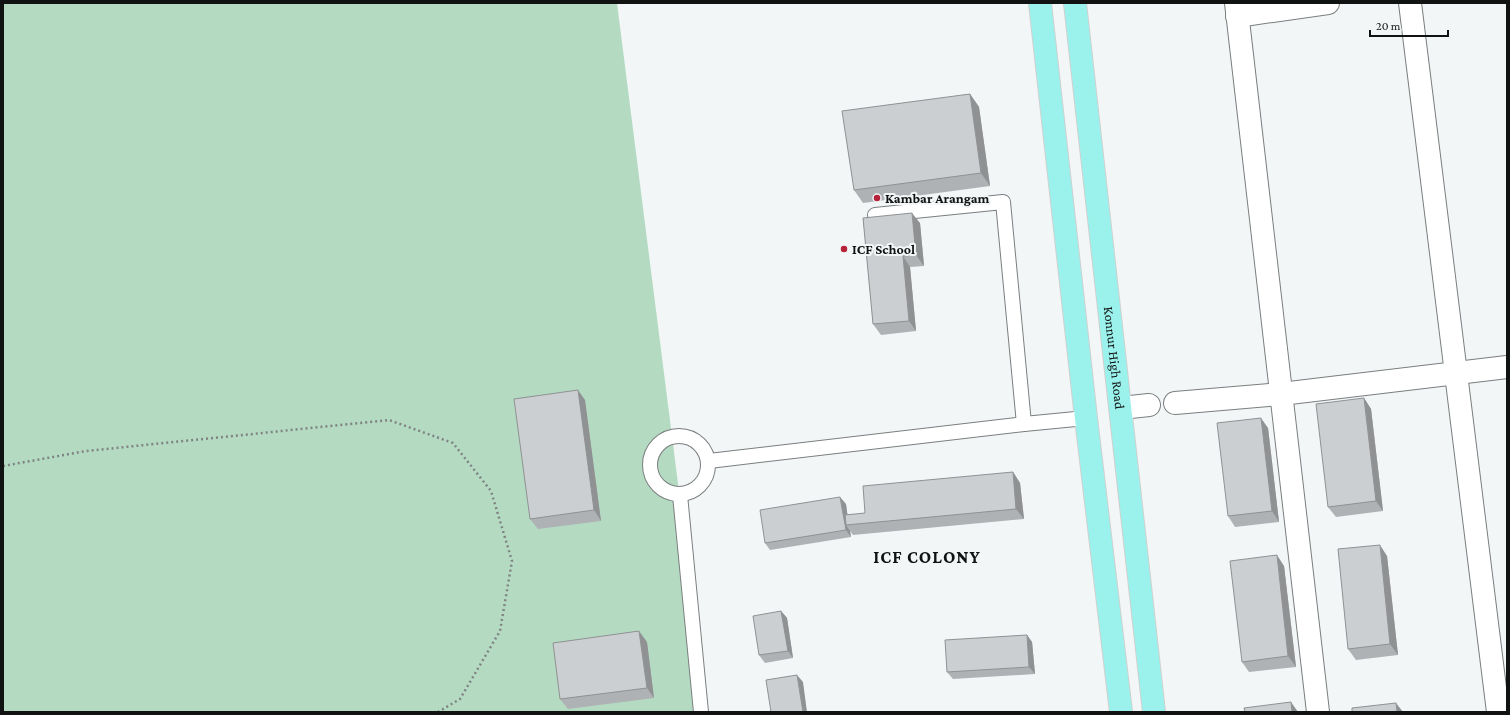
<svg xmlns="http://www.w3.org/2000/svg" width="1510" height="715" font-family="'Crimson Pro',serif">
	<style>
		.pitch { fill: #b4dbc2 }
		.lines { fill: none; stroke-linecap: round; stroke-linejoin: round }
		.service-casing { stroke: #7a7e7f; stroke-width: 16 }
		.minor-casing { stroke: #7a7e7f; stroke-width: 24 }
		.primary-casing { stroke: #cfd0d0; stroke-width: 24 }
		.path { stroke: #808384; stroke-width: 2.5; stroke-dasharray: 2 3; stroke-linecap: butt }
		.service { stroke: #fff; stroke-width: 14 }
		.minor { stroke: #fff; stroke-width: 22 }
		.primary { stroke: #9bf2ec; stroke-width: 22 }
		.wall { fill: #afb2b5 }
		.shaded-wall { fill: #8f9193 }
		.building { fill: #cccfd2; stroke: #8f9193 }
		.poi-dot { fill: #b52239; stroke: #f2f6f7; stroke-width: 1.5 }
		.labels { text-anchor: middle; stroke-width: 4; stroke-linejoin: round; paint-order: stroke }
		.poi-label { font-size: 14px; font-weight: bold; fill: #111313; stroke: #f2f6f7; text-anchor: start }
		.street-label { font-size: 14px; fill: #111313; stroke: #f2f6f7 }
		.district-label { font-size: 18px; font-weight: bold; letter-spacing: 1px; fill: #111313; stroke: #f2f6f7 }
	</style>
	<rect width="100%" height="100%" fill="#f2f6f7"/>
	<!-- pitch -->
	<polygon class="pitch" points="3,3 617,3 707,712 3,712"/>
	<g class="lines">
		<defs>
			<g id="service">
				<polyline points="1024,424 1086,418"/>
				<circle cx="679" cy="465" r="29"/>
				<polyline points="709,461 1024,424 1003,202 875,215"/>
				<polyline points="680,495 701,712"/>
			</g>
			<g id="minor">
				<polyline points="1236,3 1318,712"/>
				<polyline points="1410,3 1498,712"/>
				<polyline points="1237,16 1328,3"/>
				<polyline points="1175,403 1281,394 1507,367"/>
				<polyline points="1121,408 1149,405"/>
			</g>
			<g id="primary">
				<polyline points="1040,3 1086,418 1121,712"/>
				<path id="s1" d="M1075,3L1154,712"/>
			</g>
		</defs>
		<!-- service casing -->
		<use href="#service" class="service-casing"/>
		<!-- minor casing -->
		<use href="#minor" class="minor-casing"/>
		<!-- primary casing -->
		<use href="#primary" class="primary-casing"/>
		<!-- path -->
		<polyline class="path" points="3,466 86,451 389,420 453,443 491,491 512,561 500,631 460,699 438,712"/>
		<!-- service -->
		<use href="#service" class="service"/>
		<!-- minor -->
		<use href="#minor" class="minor"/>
		<!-- primary -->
		<use href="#primary" class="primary"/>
	</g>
	<!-- wall -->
	<g class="wall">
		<polygon points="970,94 979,107 990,186 863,203 854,190"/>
		<polygon points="863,218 920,223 924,266 910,267 916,331 881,335 873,324"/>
		<polygon points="1364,398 1371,409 1383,511 1336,517 1328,507"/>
		<polygon points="585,400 601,521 538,529 530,519"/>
		<polygon points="1268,428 1279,522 1235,527 1228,516"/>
		<polygon points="1013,472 1020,483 1024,519 853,535 850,531 851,537 770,550 765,543 846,504 847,515 865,513"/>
		<polygon points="1387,556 1398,655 1356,660 1348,649"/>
		<polygon points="1284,566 1296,667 1249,672 1242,662"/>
		<polygon points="781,611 787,618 793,658 765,663 759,655"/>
		<polygon points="1027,635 1032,642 1035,674 953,679 947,672"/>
		<polygon points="647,642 654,698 568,709 560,699"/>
	</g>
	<!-- shaded-wall -->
	<g class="shaded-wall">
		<polygon points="970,94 979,107 990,186 981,173"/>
		<polygon points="912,213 920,223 924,266 916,255"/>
		<polygon points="903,256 910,267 916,331 909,321"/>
		<polygon points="578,390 585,400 601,521 594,510"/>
		<polygon points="1364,398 1371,409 1383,511 1376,501"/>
		<polygon points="1261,418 1268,428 1279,522 1272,511"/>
		<polygon points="1013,472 1020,483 1024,519 1016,509"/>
		<polygon points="840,497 846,504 849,525 846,525 850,531 851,537 846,530"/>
		<polygon points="1380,545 1387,556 1398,655 1390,644"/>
		<polygon points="1277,555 1284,566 1296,667 1288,656"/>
		<polygon points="781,611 787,618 793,658 788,651"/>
		<polygon points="639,631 647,642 654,698 647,688"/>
		<polygon points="1027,635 1032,642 1035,674 1029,667"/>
		<polygon points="797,675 803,682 807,712 803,712"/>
		<polygon points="1291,702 1298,712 1292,712"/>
		<polygon points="1396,703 1403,712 1397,712"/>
	</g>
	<!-- building -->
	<g class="building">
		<polygon points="970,94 981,173 854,190 842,111"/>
		<polygon points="912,213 916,255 903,256 909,321 873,324 863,218"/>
		<polygon points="578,390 594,510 530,519 514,399"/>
		<polygon points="1364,398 1376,501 1328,507 1316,404"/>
		<polygon points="1261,418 1272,511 1228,516 1217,423"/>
		<polygon points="1013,472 1016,509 846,525 845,515 865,513 863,486"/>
		<polygon points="840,497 846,530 765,543 760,510"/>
		<polygon points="1380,545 1390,644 1348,649 1338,549"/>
		<polygon points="1277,555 1288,656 1242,662 1230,561"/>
		<polygon points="781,611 788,651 759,655 753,616"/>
		<polygon points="639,631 647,688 560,699 553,643"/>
		<polygon points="1027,635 1029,667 947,672 945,640"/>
		<polygon points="797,675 803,712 771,712 766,680"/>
		<polygon points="1291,702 1292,712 1245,712 1244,708"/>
		<polygon points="1396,703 1397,712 1352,712 1352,708"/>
	</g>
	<!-- markers -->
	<g class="poi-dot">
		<circle cx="877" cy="198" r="4"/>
		<circle cx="844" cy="249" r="4"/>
	</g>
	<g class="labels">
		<!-- poi labels -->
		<g class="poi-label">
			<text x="885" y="203">Kambar Arangam</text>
			<text x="852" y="254">ICF School</text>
		</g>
		<!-- street labels -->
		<g class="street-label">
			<text dy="5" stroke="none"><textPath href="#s1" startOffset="357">Konnur High Road</textPath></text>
		</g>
		<!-- district labels -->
		<g class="district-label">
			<text x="927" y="563">ICF COLONY</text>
		</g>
	</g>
	<!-- border -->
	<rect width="1510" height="715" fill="none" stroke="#111313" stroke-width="8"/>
	<!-- scale -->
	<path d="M1370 30v6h78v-6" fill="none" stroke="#111313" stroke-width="2"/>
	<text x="1376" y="30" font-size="12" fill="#111313" stroke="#f2f6f7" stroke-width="3" paint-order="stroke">20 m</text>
</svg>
